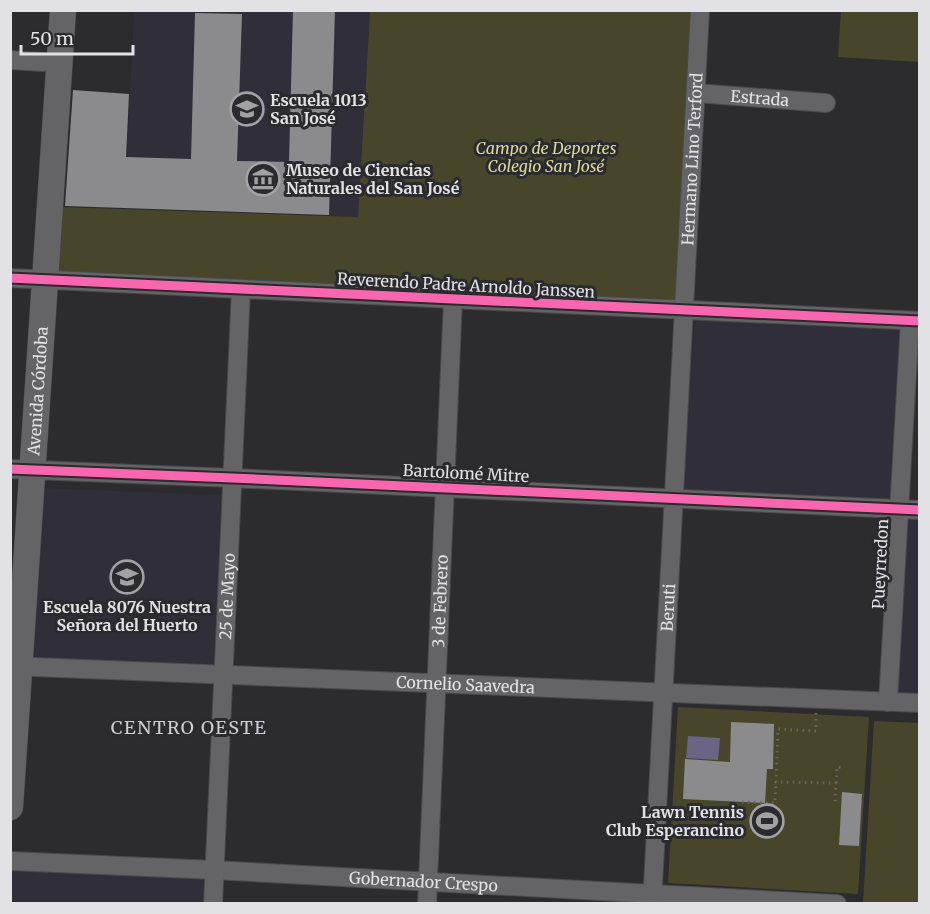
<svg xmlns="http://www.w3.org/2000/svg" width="930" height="914" font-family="Merriweather,serif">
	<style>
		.built { fill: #302e38 }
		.green { fill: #47462b }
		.water { fill: #6c6484 }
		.building { fill: #8b8b8d }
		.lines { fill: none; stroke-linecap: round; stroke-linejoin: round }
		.minor-casing { stroke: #4a494c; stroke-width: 20 }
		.secondary-casing { stroke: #4a494c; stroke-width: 27 }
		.path { stroke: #656466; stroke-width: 3; stroke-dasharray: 1.5 4.5; stroke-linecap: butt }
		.minor { stroke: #646366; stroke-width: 18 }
		.secondary { stroke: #646366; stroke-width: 26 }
		.cycleway-casing { stroke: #2b2a2f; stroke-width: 13 }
		.cycleway { stroke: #f766af; stroke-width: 9 }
		.labels { text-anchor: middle; stroke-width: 6; stroke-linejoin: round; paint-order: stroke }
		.street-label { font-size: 16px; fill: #e2e1e5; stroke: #2b2a2f }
		.poi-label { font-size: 16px; font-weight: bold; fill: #e2e1e5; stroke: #2b2a2f; text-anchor: start }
		.park-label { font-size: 16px; font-style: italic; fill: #ddda99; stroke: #2b2a2f }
		.neighbourhood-label { font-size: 18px; letter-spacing: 1.5px; fill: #cecdd4; stroke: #2b2a2f }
	</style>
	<rect width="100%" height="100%" fill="#2c2b2e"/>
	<!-- built -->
	<g class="built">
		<polygon points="134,11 370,11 358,217 124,208"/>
		<polygon points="695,318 901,327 890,499 682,490"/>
		<polygon points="44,488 221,495 214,664 32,658"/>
		<polygon points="904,519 919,519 919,693 895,692"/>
		<polygon points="11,860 214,870 213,903 11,904"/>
	</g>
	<!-- green -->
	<g class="green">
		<polygon points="370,11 700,11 684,310 55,280 60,207 358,217"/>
		<polygon points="841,11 919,11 919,62 838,57"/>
		<polygon points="678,707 869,717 858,894 668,883"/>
		<polygon points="874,721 919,723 919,903 863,903"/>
	</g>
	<!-- water -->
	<polygon class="water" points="688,736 720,738 718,760 686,758"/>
	<!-- building -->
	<g class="building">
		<polygon points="293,10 335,10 329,215 65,206 73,90 129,94 126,157 191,159 195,13 242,14 237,161 289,162"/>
		<polygon points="731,722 774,724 773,769 767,769 765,803 683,799 685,759 730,762"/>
		<polygon points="842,792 862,794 859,846 839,845"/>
	</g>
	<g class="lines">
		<defs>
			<g id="minor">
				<polyline points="10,60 43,62"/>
				<path id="s1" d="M696,93L826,103"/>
				<polyline points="10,278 920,321"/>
				<polyline points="10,469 232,478 920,510"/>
				<path id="s2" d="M10,666L920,703"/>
				<polyline points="888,702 910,321"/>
				<path id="s3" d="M10,861L214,870L837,904"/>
				<path id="s4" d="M213,904L241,289"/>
				<path id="s5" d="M427,904L453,299"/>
				<path id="s6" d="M652,904L700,10"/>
			</g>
			<g id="secondary">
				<path id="s7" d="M10,807L63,10"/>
			</g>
		</defs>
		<!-- minor casing -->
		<use href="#minor" class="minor-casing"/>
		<!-- secondary casing -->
		<use href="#secondary" class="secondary-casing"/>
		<!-- path -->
		<g class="path">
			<polyline points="816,713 816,731 778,729 776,782 836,783 835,801"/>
			<polyline points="836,783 837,767 844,768"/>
			<polyline points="742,802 775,803 776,782"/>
		</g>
		<!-- minor -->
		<use href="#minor" class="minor"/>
		<!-- secondary -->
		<use href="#secondary" class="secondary"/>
		<defs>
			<g id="cycleway">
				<polyline points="10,278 920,321"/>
				<polyline points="10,469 232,478 920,510"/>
			</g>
		</defs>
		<!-- cycleway casing -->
		<use href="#cycleway" class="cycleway-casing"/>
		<!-- cycleway -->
		<use href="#cycleway" class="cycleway"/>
	</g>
	<!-- icons -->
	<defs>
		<symbol id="school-ring" viewBox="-11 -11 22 22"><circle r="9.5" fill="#2b2a2f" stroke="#a2a1a5" stroke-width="1.5"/><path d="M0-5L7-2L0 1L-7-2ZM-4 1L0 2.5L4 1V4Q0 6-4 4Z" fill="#a2a1a5"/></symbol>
		<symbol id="museum-ring" viewBox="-11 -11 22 22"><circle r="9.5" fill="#2b2a2f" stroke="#a2a1a5" stroke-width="1.5"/><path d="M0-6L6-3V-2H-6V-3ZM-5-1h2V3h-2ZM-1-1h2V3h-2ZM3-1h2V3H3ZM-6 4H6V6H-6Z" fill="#a2a1a5"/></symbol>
		<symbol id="stadium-ring" viewBox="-11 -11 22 22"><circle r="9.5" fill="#2b2a2f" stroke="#a2a1a5" stroke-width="1.5"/><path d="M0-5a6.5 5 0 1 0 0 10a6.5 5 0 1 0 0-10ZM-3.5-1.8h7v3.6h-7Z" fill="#a2a1a5"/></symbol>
	</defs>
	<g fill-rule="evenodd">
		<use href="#school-ring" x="228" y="90" width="38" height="38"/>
		<use href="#museum-ring" x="244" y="160" width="38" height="38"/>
		<use href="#school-ring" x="108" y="558" width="38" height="38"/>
		<use href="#stadium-ring" x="748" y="802" width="38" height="38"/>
	</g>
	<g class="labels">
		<!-- street labels -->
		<g class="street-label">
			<text dy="6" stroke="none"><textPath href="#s1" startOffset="64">Estrada</textPath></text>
			<text dy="6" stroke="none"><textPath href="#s6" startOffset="746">Hermano Lino Terford</textPath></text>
			<text transform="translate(466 285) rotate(3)" y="6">Reverendo Padre Arnoldo Janssen</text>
			<text dy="6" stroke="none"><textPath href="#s7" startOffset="417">Avenida Córdoba</textPath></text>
			<text transform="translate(466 473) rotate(3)" y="6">Bartolomé Mitre</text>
			<text transform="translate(880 564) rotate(-87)" y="6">Pueyrredon</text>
			<text dy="6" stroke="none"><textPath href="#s4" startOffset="308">25 de Mayo</textPath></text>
			<text dy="6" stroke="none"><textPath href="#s5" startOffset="303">3 de Febrero</textPath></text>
			<text dy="6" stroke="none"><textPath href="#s6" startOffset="297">Beruti</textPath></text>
			<text dy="6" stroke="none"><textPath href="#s2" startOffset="456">Cornelio Saavedra</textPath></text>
			<text dy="6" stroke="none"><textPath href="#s3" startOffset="414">Gobernador Crespo</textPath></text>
		</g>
		<!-- poi labels -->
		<g class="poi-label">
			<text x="270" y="106">Escuela 1013<tspan x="270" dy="18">San José</tspan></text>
			<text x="286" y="176">Museo de Ciencias<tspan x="286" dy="18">Naturales del San José</tspan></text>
			<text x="127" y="613" text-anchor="middle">Escuela 8076 Nuestra<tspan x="127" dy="18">Señora del Huerto</tspan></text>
			<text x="744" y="818" text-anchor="end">Lawn Tennis<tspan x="744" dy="18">Club Esperancino</tspan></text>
		</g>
		<!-- park labels -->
		<g class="park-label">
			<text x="546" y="154">Campo de Deportes<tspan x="546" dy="18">Colegio San José</tspan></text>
		</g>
		<!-- neighbourhood labels -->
		<g class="neighbourhood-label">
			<text x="189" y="734">CENTRO OESTE</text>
		</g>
	</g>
	<!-- border -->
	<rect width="930" height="914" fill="none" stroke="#e2e1e5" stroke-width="24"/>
	<!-- scale -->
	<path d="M21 45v9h112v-9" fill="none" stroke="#e2e1e5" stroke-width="3"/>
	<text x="30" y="45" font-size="18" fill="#e2e1e5" stroke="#2b2a2f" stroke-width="4.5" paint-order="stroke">50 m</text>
</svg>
